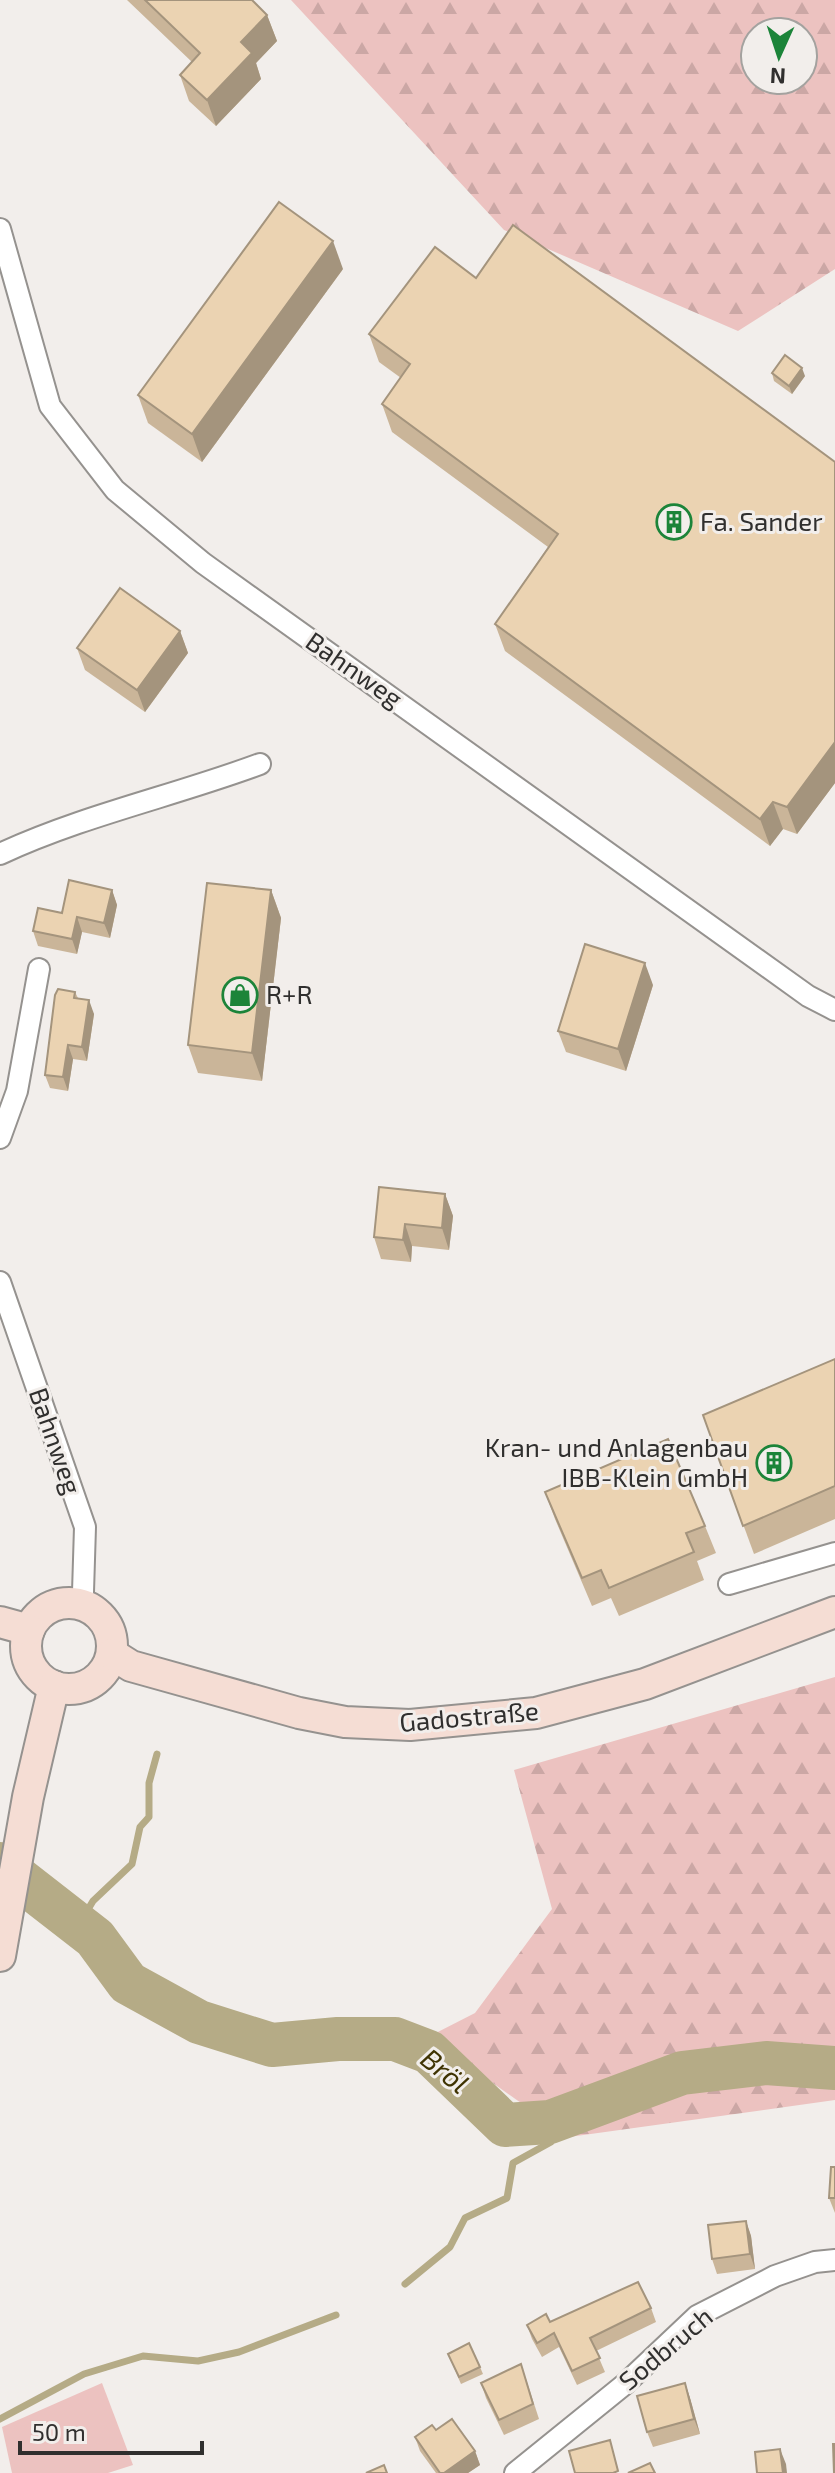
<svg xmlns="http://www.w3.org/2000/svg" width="835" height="2473" font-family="'Exo 2',sans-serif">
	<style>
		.forest { fill: url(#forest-firs); fill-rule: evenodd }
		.green { fill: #ecc2c0 }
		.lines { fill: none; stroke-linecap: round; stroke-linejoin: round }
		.stream { stroke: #b5ab86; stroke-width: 7 }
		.river { stroke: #b5ab86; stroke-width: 44 }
		.minor-casing { stroke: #95928f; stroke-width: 24 }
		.secondary-casing { stroke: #95928f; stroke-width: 34 }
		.minor { stroke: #fff; stroke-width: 20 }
		.secondary { stroke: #f5ddd4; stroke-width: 30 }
		.wall { fill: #cab599 }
		.shaded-wall { fill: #a4947d }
		.building { fill: #ebd3b2; stroke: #a4947d; stroke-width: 2 }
		.labels { text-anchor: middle; stroke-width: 6; stroke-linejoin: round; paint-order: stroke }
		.poi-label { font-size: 26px; fill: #302f2e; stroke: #f2eeeb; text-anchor: start }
		.street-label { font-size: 26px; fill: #302f2e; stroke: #f2eeeb }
		.water-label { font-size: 28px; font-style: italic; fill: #3f3302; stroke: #f2eeeb }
	</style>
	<defs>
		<pattern id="forest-firs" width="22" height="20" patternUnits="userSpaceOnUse" patternTransform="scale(2)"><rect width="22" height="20" fill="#ecc2c0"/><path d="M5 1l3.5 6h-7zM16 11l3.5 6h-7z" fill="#cba7a5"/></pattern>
	</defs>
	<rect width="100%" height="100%" fill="#f2eeeb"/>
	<!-- forest -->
	<g class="forest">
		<path d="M291,0H835V269L738,331L504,230ZM755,32H803V80H755Z"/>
		<polygon points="835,1677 835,2100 569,2137 428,2037 475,2013 552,1909 514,1770"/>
	</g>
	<!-- green -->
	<polygon class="green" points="102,2383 133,2465 108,2473 12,2473 2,2427"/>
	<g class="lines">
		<!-- stream -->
		<g class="stream">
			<polyline points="78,1926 93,1901 132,1864 140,1827 149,1817 149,1783 157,1754"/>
			<polyline points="405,2284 450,2247 465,2218 507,2198 513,2163 551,2142 558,2120"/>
			<polyline points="0,2419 84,2374 143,2356 198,2361 239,2352 336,2315"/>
		</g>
		<!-- river -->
		<polyline class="river" points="0,1864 95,1938 128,1983 199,2022 272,2045 338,2039 395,2039 429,2052 505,2125 550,2122 682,2073 766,2063 835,2068"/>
		<defs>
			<g id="minor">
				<polyline points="0,229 50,406 115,490 203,563 808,996 835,1010"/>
				<path d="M0,854C84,815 174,796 260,764"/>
				<polyline points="0,1138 17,1091 39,969"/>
				<polyline points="0,1282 85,1527 83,1592 79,1603"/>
				<polyline points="729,1584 835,1553"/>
				<polyline points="515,2473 625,2384 697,2316 775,2276 815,2262 835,2260"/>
			</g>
			<g id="secondary">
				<circle cx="69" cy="1646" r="43"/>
				<polyline points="0,1622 29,1630"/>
				<polyline points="112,1654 131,1666 299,1713 345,1722 410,1725 536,1713 645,1684 835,1612"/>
				<polyline points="0,1956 28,1797 54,1686"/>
			</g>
		</defs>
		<!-- minor casing -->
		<use href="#minor" class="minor-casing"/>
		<!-- secondary casing -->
		<use href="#secondary" class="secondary-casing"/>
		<!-- minor -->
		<use href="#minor" class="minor"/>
		<!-- secondary -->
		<use href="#secondary" class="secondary"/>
	</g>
	<!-- wall -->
	<g class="wall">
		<polygon points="127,0 252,0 267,15 277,41 256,63 261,79 216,126 189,101 180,75 192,62"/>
		<polygon points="343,269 202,462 148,423 138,395"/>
		<polygon points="476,278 835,462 835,783 797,834 783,829 770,846 505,651 495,624 548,547 392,432 382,404 401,378 379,362 369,334"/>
		<polygon points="772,373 805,376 792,394 774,381"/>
		<polygon points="180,631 188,653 145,712 85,670 77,648"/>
		<polygon points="112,890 117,905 110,938 82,932 77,954 38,946 33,931 62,913"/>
		<polygon points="271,890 281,918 262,1081 198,1073 188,1045"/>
		<polygon points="653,985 626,1071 566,1052 558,1031"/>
		<polygon points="75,992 78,998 94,1014 87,1061 73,1059 68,1091 50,1088 45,1075"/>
		<polygon points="445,1194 453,1216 449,1250 412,1246 411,1262 381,1259 374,1237"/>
		<polygon points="835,1359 835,1519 754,1554 703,1415"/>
		<polygon points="545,1492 705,1526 716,1553 697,1561 704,1580 619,1616 611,1598 592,1606 555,1519"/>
		<polygon points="835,2167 835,2213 829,2198"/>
		<polygon points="746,2221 751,2236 755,2269 717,2274 712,2259"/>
		<polygon points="651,2308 656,2322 596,2351 605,2372 577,2385 559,2347 542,2357 532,2339 527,2325"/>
		<polygon points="448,2354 480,2367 483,2374 461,2384"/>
		<polygon points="526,2379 539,2419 504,2435 486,2398 481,2383"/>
		<polygon points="685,2383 690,2398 700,2434 653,2447 647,2432"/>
		<polygon points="436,2430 475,2451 480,2465 468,2473 436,2473 420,2451 415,2437"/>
	</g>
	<!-- shaded-wall -->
	<g class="shaded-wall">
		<polygon points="267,15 277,41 256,63 261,79 216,126 207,100 241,42"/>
		<polygon points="333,241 343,269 202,462 192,434"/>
		<polygon points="802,368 805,376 792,394 789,386"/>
		<polygon points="180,631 188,653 145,712 137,690"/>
		<polygon points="835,742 835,783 797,834 787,807"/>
		<polygon points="773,802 783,829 770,846 760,819"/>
		<polygon points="112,890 117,905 110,938 104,923"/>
		<polygon points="271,890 281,918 262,1081 252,1053"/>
		<polygon points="77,917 82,932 77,954 72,939"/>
		<polygon points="645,963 653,985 626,1071 618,1049"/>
		<polygon points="89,1000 94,1014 87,1061 82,1047"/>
		<polygon points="68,1045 73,1059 68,1091 63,1077"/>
		<polygon points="445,1194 453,1216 449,1250 442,1228"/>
		<polygon points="405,1224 412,1246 411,1262 403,1240"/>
		<polygon points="746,2221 751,2236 755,2269 750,2254"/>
		<polygon points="685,2383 690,2398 700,2434 694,2419"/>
		<polygon points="780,2449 786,2464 787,2473 783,2473"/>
		<polygon points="475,2451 480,2465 468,2473 444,2473"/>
	</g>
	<!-- building -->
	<g class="building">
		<polygon points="145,0 252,0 267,15 241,42 252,53 207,100 180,75 200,53"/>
		<polygon points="279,202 333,241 192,434 138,395"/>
		<polygon points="513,225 835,462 835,742 787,807 773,802 760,819 495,624 558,534 382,404 410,364 369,334 435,247 476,278"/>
		<polygon points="785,355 802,368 789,386 772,373"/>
		<polygon points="120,588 180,631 137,690 77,648"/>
		<polygon points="69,880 112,890 104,923 77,917 72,939 33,931 38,908 62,913"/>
		<polygon points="207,883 271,890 252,1053 188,1045"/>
		<polygon points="585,944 645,963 618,1049 558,1031"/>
		<polygon points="58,989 75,992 74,998 89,1000 82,1047 68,1045 63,1077 45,1075 55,995"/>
		<polygon points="379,1187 445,1194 442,1228 405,1224 403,1240 374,1237"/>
		<polygon points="835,1359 835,1486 743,1526 703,1415"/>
		<polygon points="668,1439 705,1526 686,1533 694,1552 609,1588 601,1570 582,1578 545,1492"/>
		<polygon points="831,2167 835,2167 835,2198 829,2198"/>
		<polygon points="746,2221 750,2254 712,2259 708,2225"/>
		<polygon points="638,2282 651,2308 590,2338 600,2358 572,2371 554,2333 537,2343 527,2325 546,2314 550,2322"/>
		<polygon points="469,2343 480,2367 459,2377 448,2354"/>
		<polygon points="521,2364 533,2404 499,2420 481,2383"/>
		<polygon points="685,2383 694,2419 647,2432 637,2396"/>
		<polygon points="452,2419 475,2451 444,2473 440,2473 415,2437 432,2425 436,2430"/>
		<polygon points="610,2440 618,2471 613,2473 575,2473 569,2451"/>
		<polygon points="833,2444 835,2444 835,2473 834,2473"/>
		<polygon points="780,2449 783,2473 757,2473 755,2452"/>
		<polygon points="650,2463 655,2473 628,2473"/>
		<polygon points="384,2465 387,2473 366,2473"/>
	</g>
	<!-- icons -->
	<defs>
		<symbol id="building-ring" viewBox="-11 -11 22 22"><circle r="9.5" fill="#f2eeeb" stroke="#1c8439" stroke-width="1.5"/><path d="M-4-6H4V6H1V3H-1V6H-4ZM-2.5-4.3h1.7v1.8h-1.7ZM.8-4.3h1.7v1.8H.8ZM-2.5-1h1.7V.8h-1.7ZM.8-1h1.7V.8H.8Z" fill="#1c8439"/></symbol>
		<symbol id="shop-ring" viewBox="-11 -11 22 22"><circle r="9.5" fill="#f2eeeb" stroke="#1c8439" stroke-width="1.5"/><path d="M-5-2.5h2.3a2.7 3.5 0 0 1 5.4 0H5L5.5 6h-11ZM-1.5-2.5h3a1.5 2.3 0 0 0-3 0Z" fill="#1c8439"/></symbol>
	</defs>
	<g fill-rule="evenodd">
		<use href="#building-ring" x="654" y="502" width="40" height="40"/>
		<use href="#shop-ring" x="220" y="975" width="40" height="40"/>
		<use href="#building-ring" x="754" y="1443" width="40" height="40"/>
	</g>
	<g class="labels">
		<!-- poi labels -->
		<g class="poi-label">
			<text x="700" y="531">Fa. Sander</text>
			<text x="266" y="1004">R+R</text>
			<text x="748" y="1457" text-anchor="end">Kran- und Anlagenbau<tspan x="748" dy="30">IBB-Klein GmbH</tspan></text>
		</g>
		<!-- street labels -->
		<g class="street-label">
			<text transform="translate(354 670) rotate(35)" y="9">Bahnweg</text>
			<text transform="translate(55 1441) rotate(71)" y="9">Bahnweg</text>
			<text transform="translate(469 1717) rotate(-5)" y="9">Gadostraße</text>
			<text transform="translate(666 2349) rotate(-40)" y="9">Sodbruch</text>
		</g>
		<!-- water labels -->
		<g class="water-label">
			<text transform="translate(445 2071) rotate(39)" y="10">Bröl</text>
		</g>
	</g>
	<!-- north arrow -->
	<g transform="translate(779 56) rotate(183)"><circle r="38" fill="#f2eeeb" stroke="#a4a29f" stroke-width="2"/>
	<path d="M0-6L14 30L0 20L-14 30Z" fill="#1c8439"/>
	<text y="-12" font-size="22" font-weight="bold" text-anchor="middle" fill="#302f2e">N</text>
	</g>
	<!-- scale -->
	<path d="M20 2441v12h182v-12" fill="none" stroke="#302f2e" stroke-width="4"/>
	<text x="32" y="2441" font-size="24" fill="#302f2e" stroke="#f2eeeb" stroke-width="6" paint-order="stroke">50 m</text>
</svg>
